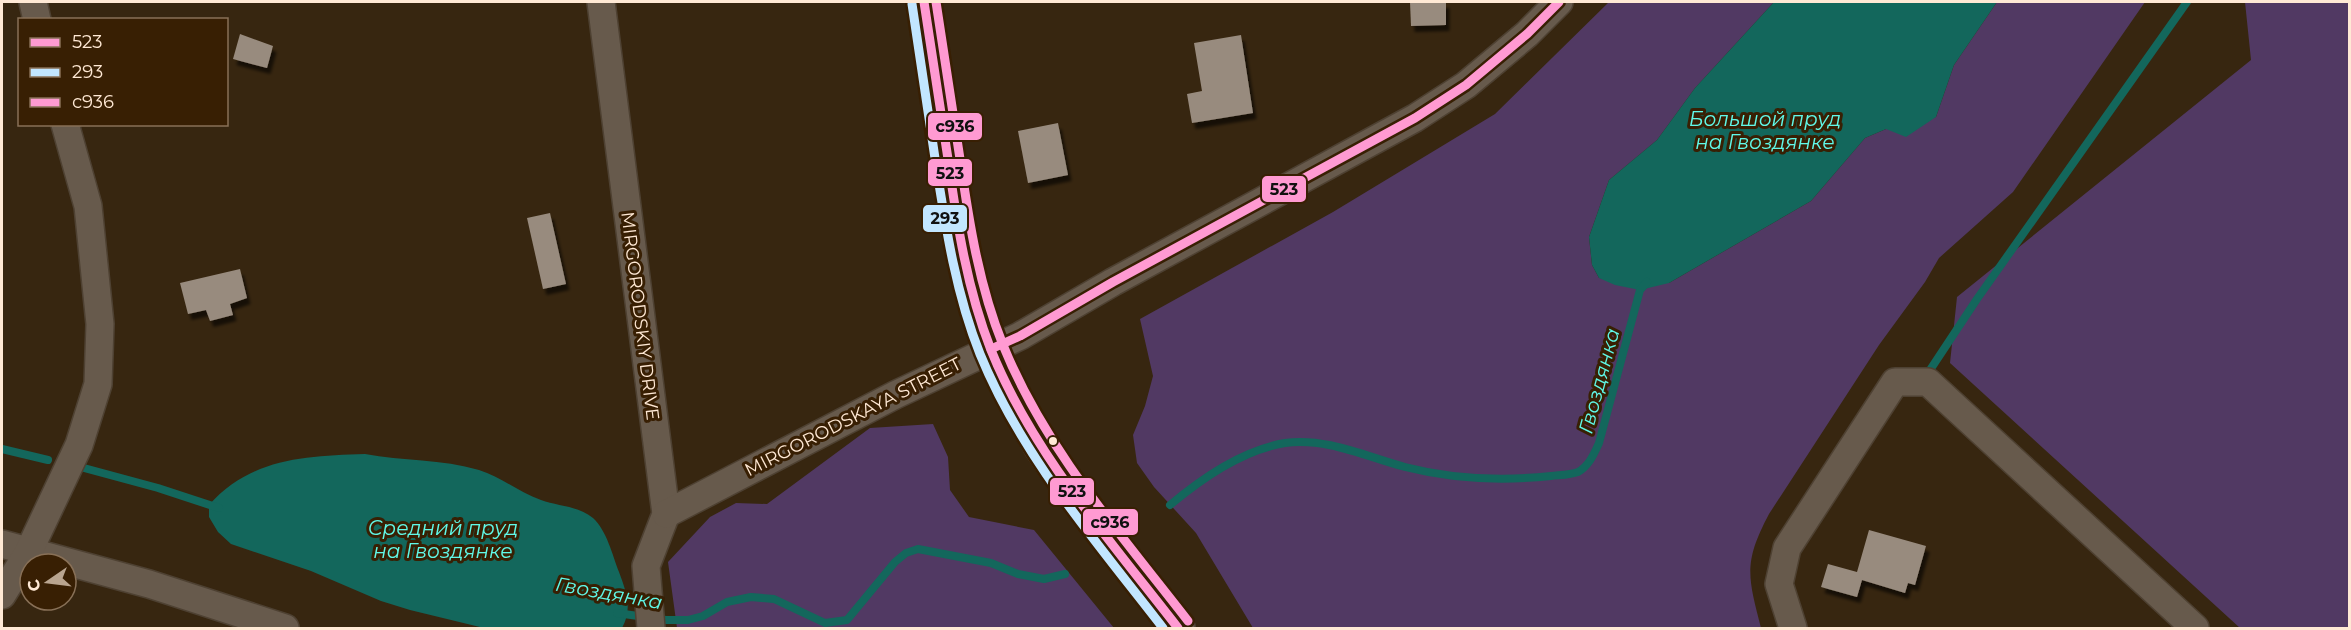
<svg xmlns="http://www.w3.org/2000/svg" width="2351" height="630" font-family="Montserrat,sans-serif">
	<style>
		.green { fill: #513963 }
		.water { fill: #13675c }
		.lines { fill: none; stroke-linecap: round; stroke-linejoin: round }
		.stream { stroke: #13675c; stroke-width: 8 }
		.building { fill: #988b7e; filter: url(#shadow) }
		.street-casing { stroke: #4e4132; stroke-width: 30 }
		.secondary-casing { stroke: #4e4132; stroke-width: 36 }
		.street { stroke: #675a4c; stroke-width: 27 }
		.secondary { stroke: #675a4c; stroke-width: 33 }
		.bus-1-casing { stroke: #381f03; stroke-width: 14 }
		.bus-2-casing { stroke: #381f03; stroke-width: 14 }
		.bus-3-casing { stroke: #381f03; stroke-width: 14 }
		.bus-1 { stroke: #ff9ad2; stroke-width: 9 }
		.bus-2 { stroke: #c2e6ff; stroke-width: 9 }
		.bus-3 { stroke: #ff9ad2; stroke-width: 9 }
		.bus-dot { fill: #ffe9d5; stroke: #381f03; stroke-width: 2 }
		.labels { text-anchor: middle; stroke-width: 6; stroke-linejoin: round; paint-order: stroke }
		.street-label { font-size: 18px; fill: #ffe9d5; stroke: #381f03 }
		.water-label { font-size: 20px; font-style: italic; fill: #60f9e9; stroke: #381f03 }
		.line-badge { stroke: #381f03; stroke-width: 2 }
		.pale-badge-label { font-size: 16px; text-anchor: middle; font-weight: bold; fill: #111 }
	</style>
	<defs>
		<filter id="shadow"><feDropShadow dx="3.5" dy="6" stdDeviation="1.5" flood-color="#0009"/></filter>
	</defs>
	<rect width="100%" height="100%" fill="#372610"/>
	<!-- green -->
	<g class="green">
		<path d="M1609,2H1774L1695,88L1657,140L1609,180L1589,237L1592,265L1599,278L1669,283L1811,201L1865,138L1886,129L1936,117L1954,65L1997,2H2145L2013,192L1939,258L1925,282L1879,345L1769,514C1743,563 1748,577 1761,628H1253L1196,533L1154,487L1137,463L1133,435L1145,406L1153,376L1140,319L1333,212L1495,114Z"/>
		<polygon points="2245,2 2349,2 2349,628 2240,628 1950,363 1957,297 2251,60"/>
		<polygon points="933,424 948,457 950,490 969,517 1034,530 1114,628 677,628 668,562 710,517 736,503 767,504 870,428"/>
	</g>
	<!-- water -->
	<g class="water">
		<polygon points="1774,2 1997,2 1954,65 1936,117 1906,137 1886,129 1865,138 1811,201 1669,283 1640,290 1615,285 1599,278 1592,265 1589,237 1609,180 1657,140 1695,88"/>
		<path d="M365,454C402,461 442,459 479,470C501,477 519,492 541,500C557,506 579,506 593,518C607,531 612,554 619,572C626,591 633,609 622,628H484L410,610L381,601L311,571L231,544L218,532L209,517V505C251,458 305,456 365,454Z"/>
	</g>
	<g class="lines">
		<!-- stream -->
		<g class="stream">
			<polyline points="1930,370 1977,299 2187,2"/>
			<polyline points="2,449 48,460"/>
			<polyline points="84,468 158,488 219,508"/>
			<path d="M1170,505C1202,478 1242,450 1285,443C1326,437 1367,457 1405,467C1452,479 1503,481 1551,476C1559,475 1570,475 1578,472C1589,466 1594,454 1599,443L1640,290L1647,282"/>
			<polyline points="617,613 666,620 688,620 703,616 727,602 751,597 774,599 825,623 847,620 895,562 906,553 918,549 991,563 1018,574 1044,579 1065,574"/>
		</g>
	</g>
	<!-- building -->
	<g class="building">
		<polygon points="1410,2 1446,2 1446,25 1411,26"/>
		<polygon points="240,34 273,46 267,68 233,59"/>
		<polygon points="1241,35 1253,113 1192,123 1187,94 1202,91 1194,43"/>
		<polygon points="1058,123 1068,175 1028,183 1018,131"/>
		<polygon points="550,213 566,284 543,289 527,218"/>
		<polygon points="240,269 247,298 230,304 233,315 210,321 206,310 188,314 180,283"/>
		<polygon points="1869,530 1926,546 1915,585 1908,583 1905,593 1862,580 1857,597 1821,587 1828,564 1857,572"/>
	</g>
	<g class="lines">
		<defs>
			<g id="street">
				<polyline points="33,2 37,20"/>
				<polyline points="601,2 666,514 646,566 651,628"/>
				<polyline points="666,514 895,395 1020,336 1113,282 1415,118 1466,85 1527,34 1559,2"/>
				<polyline points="2,544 149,584 285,628"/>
				<polyline points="2,595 28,553 79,445 98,384 100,324 88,206 65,124"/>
				<polyline points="1793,628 1779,584 1787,548 1895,382 1928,382 2195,628"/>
			</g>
			<polyline id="secondary" points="924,2 959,236 975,300 991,349 1015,401 1041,447 1064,480 1178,628"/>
		</defs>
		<!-- street casing -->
		<use href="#street" class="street-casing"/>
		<!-- secondary casing -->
		<use href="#secondary" class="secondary-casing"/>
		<!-- street -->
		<use href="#street" class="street"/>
		<!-- secondary -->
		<use href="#secondary" class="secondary"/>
		<defs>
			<g id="bus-1">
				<path d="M924,2C932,54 940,107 948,159C957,224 967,289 991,350C1033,454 1110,540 1178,628"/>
				<polyline points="991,349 1020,336 1113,282 1415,118 1466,85 1527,34 1559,2"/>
			</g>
			<path id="bus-2" d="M912,4C920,58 928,111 936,165C946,229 956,294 980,354C1022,457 1096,541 1163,628"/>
			<path id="bus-3" d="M936,2C944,54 952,107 960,159C969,222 979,286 1003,345C1045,449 1120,533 1188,621"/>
		</defs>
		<!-- bus-1 casing -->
		<use href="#bus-1" class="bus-1-casing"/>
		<!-- bus-2 casing -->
		<use href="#bus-2" class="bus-2-casing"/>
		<!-- bus-3 casing -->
		<use href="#bus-3" class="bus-3-casing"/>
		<!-- bus-1 -->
		<use href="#bus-1" class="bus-1"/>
		<!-- bus-2 -->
		<use href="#bus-2" class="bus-2"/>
		<!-- bus-3 -->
		<use href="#bus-3" class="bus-3"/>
	</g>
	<!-- markers -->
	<circle class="bus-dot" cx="1053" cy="441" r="5"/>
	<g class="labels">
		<!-- street labels -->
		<g class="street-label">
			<text transform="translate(640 316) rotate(83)" y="6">MIRGORODSKIY DRIVE</text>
			<text transform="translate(853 417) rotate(-27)" y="6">MIRGORODSKAYA STREET</text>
		</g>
		<!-- water labels -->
		<g class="water-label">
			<text x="1765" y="126">Большой пруд<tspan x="1765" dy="23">на Гвоздянке</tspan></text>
			<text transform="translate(1599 381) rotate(-75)" y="7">Гвоздянка</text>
			<text x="443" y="535">Средний пруд<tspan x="443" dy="23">на Гвоздянке</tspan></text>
			<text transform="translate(609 593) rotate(10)" y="7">Гвоздянка</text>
		</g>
	</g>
	<g class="line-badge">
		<rect x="927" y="112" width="56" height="29" rx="6" fill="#ff9ad2"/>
		<rect x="927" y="158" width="46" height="29" rx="6" fill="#ff9ad2"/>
		<rect x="1261" y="175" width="46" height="28" rx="6" fill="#ff9ad2"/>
		<rect x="922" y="204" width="46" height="29" rx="6" fill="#c2e6ff"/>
		<rect x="1049" y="477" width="46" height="29" rx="6" fill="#ff9ad2"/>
		<rect x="1082" y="508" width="57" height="28" rx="6" fill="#ff9ad2"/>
	</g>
	<g class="pale-badge-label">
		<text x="955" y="132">с936</text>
		<text x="950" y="179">523</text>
		<text x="1284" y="195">523</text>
		<text x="945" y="224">293</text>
		<text x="1072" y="497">523</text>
		<text x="1110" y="528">с936</text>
	</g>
	<!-- border -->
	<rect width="2351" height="630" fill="none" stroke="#ffe9d5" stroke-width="6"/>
	<!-- legend -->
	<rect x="18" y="18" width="210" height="108" fill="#381f03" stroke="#887057" stroke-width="1.5"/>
	<rect x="30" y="38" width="30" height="9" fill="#ff9ad2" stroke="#887057" stroke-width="1.5"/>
	<text x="72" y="48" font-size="18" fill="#ffe9d5">523</text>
	<rect x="30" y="68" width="30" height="9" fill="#c2e6ff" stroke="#887057" stroke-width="1.5"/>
	<text x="72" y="78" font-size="18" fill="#ffe9d5">293</text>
	<rect x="30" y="98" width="30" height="9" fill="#ff9ad2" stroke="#887057" stroke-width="1.5"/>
	<text x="72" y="108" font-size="18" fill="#ffe9d5">с936</text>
	<!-- north arrow -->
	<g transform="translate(48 582) rotate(256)"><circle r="28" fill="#381f03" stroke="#887057" stroke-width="1.5"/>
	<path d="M0-4.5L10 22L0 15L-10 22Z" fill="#b9a590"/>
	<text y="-9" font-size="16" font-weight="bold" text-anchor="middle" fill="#ffe9d5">С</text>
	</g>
</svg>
